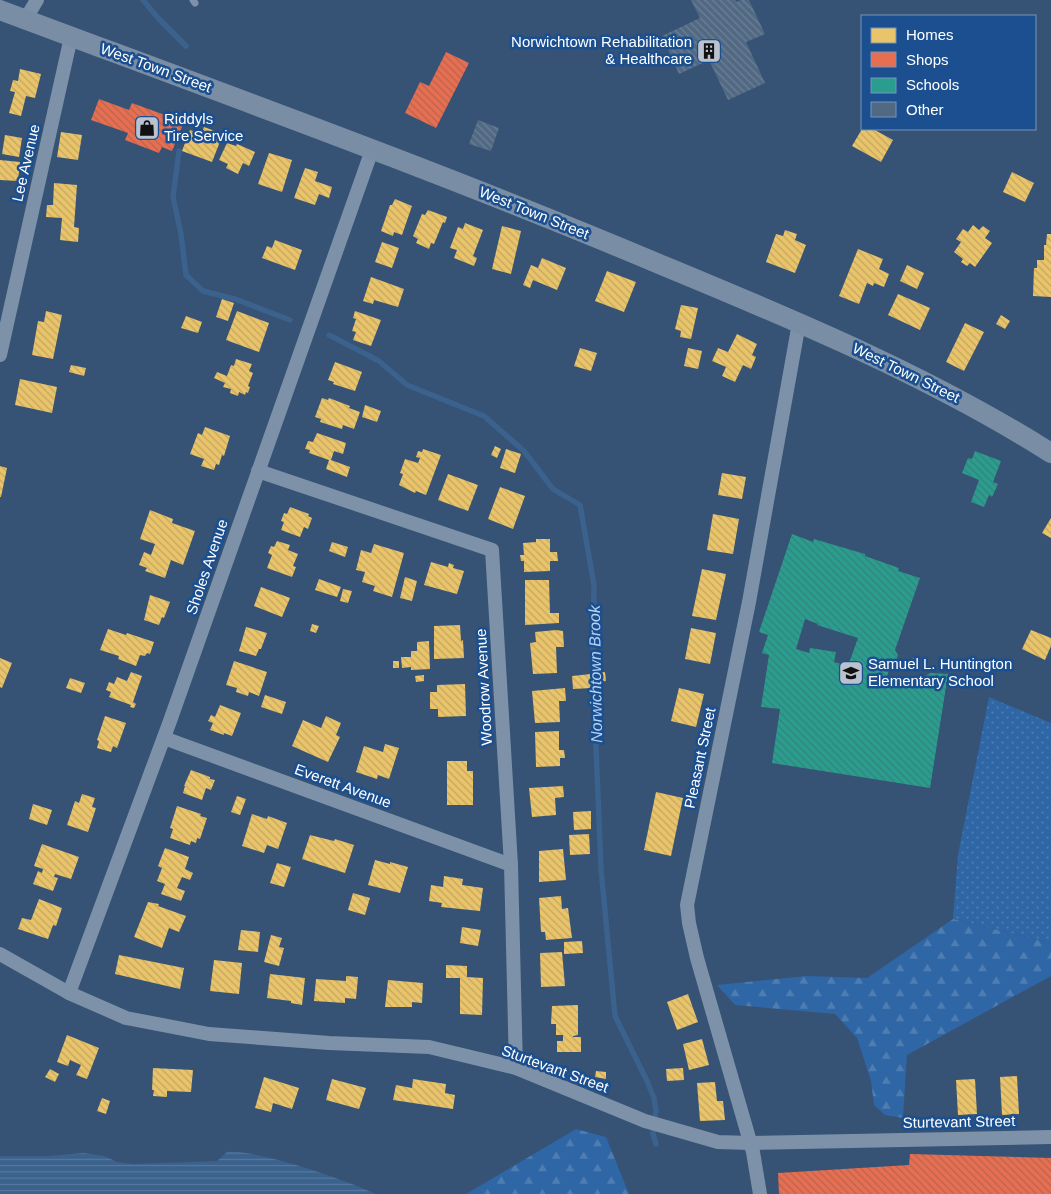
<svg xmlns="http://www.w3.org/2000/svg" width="1051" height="1194" font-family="Helvetica,sans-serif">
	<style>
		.grass { fill: url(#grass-dots) }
		.forest { fill: url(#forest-firs) }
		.water { fill: url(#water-rules) }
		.homes { fill: url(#homes-back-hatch) }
		.shops { fill: url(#shops-back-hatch) }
		.schools { fill: url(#schools-back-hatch); fill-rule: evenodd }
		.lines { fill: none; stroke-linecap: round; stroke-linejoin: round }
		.stream { stroke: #3b618d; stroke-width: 5.5 }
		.building { fill: url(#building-back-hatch) }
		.path { stroke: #7d92a8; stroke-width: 3; stroke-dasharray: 2.5 4; stroke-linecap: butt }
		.lane { stroke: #7d92a8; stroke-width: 7 }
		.street { stroke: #7d92a8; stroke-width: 14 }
		.secondary { stroke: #798da4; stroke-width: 20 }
		.labels { text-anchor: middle; stroke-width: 5; stroke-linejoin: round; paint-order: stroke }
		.poi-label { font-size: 15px; fill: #fff; stroke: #1b4f8f; text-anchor: start }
		.street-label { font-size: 15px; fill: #fff; stroke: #1b4f8f }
		.water-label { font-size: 16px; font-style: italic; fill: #b5d3f5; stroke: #1b4f8f }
	</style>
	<defs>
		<pattern id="grass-dots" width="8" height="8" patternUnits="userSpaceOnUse" patternTransform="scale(1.25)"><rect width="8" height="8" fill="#2f66a5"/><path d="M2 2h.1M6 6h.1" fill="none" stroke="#4e7db2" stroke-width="1.8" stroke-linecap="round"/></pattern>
		<pattern id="forest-firs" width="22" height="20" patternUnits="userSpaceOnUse" patternTransform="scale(1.25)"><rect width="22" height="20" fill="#2f66a5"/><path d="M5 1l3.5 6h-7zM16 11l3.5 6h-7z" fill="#4e7db2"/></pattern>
		<pattern id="water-rules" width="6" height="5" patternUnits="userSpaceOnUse" patternTransform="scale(1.25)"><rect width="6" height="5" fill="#3b618d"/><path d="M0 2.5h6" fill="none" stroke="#58799e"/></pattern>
		<pattern id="homes-back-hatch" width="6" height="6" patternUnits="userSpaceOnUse" patternTransform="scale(1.25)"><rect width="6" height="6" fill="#e9c46a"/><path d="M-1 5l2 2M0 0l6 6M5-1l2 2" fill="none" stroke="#c2a662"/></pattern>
		<pattern id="shops-back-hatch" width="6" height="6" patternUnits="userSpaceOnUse" patternTransform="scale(1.25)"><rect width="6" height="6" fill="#e76f51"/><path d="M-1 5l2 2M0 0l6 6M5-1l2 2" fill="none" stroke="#b86450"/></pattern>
		<pattern id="schools-back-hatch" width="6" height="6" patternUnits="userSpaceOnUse" patternTransform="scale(1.25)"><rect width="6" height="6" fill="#2a9d8f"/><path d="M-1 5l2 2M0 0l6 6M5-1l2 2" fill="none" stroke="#368178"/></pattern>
		<pattern id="building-back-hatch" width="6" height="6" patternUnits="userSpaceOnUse" patternTransform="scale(1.25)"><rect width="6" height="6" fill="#526984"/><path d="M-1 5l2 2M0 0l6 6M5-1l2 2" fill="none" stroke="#6c8096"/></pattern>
	</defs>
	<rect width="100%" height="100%" fill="#365274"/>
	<!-- grass -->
	<polygon class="grass" points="989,697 1051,723 1051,943 953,919 958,855"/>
	<!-- forest -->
	<g class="forest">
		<polygon points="953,919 1051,943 1051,976 907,1055 903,1118 885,1115 874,1105 871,1081 857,1038 835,1014 735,1005 717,985 806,976 867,978"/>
		<polygon points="576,1129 606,1137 629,1194 466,1194"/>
	</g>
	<!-- water -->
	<path class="water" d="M227,1152C242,1151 256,1155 270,1158C306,1167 342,1179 376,1194H0V1156H48L84,1153L104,1156L117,1162L133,1164L217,1161Z"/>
	<!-- homes -->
	<g class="homes">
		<polygon points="20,69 41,74 35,98 26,96 21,116 9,113 15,92 10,91 13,80 18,81"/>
		<polygon points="204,127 223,134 212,162 182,151 190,130 201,134"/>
		<polygon points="862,129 873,129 893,140 881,162 852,146"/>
		<polygon points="61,132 82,135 78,160 57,157"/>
		<polygon points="5,135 22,138 19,157 2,154"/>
		<polygon points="227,143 236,146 237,144 255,152 249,166 243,163 238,174 226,168 228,164 219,160"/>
		<polygon points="269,153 292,160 282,192 258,184"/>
		<polygon points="0,160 20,162 18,181 0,180"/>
		<polygon points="305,168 318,172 315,181 332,187 329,198 319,194 315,205 294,198"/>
		<polygon points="1012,172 1034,183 1025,202 1003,192"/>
		<polygon points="54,183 77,185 74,227 79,228 78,242 60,240 62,218 46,217 47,205 53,205"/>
		<polygon points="395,199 412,206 402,235 394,232 393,236 381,231 390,205 392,205"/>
		<polygon points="428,210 447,217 445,223 443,222 434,244 431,243 429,249 416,243 418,239 413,236 422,214 425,215"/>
		<polygon points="465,223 483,230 473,256 477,258 474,266 454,258 457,250 450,248 458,227 463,229"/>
		<polygon points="973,225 979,230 983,226 990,231 985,238 992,243 975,267 970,263 967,266 961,262 963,259 954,252 961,242 956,239 963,229 968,232"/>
		<polygon points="502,226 521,231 511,274 492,269"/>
		<polygon points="785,230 797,234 795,240 806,245 795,273 766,262 776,234 783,236"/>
		<polygon points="1047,234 1051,234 1051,297 1033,296 1034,268 1037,268 1037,260 1044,260 1044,245 1046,245"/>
		<polygon points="275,240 302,250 295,270 262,258 267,246 272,248"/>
		<polygon points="382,242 399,248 392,268 375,262"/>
		<polygon points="858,249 883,259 879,269 889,274 884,287 874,283 873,286 867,283 859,304 839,296"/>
		<polygon points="542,258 566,268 557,290 533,280 530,288 523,285 531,265 538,268"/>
		<polygon points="907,265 924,273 917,289 900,281"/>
		<polygon points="607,271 636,282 624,312 595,301"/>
		<polygon points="371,277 404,289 398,307 374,300 373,304 363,301"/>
		<polygon points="898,294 930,308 920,330 888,315"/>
		<polygon points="222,299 234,303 228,321 216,317"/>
		<polygon points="681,305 698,308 691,339 680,337 681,331 675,329"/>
		<polygon points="46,311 62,315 53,359 32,355 38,321 44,322"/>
		<polygon points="237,311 269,323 259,352 226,340"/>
		<polygon points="355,311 381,320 371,346 353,340 356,332 352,331 356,319 353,318"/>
		<polygon points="1001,315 1010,321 1005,329 996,324"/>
		<polygon points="186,316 202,322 198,333 181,328"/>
		<polygon points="965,323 984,332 964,371 946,362"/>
		<polygon points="737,334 757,344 752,355 756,357 751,369 743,365 735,382 722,376 726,367 712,361 718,348 728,352"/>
		<polygon points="580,348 597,353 591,371 574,366"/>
		<polygon points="688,348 702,351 698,369 684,366"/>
		<polygon points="236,359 252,364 249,371 253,373 248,386 250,387 248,393 246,392 245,395 239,392 238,396 230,393 231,389 223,387 225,383 214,378 217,372 227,376 231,365 234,366"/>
		<polygon points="335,362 362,372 355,391 333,384 334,382 328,380"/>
		<polygon points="71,365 86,368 84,376 69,372"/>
		<polygon points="20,379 57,387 52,413 15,405"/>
		<polygon points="322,398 328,400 329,398 350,406 349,408 360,412 354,429 343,425 342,429 320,422 321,419 315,417"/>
		<polygon points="365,405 381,411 377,422 362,417"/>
		<polygon points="205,427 230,436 224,456 222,455 219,465 216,464 214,470 201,466 204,459 190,454 198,433 202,435"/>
		<polygon points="317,433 346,443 343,454 334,451 331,460 350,467 347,477 326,469 329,460 309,453 310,450 305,449 308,441 313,442"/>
		<polygon points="495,446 501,449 497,458 491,455"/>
		<polygon points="423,449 441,455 426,495 416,491 415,493 399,485 403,474 400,473 405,459 418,463 420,458 416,457 418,451 422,452"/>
		<polygon points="506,449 521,454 515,473 500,468"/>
		<polygon points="0,466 7,468 1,497 0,497"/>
		<polygon points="722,473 746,477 742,499 718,495"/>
		<polygon points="448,474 478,485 468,511 438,500"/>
		<polygon points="500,487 525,496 513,529 488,519"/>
		<polygon points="290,507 309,514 308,516 312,518 308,529 304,527 300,537 281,530 284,522 281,521 284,513 287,514"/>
		<polygon points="150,510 173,519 172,523 195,531 183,565 171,560 165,578 145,571 147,568 139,565 144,552 151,555 155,544 140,539"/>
		<polygon points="713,514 739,519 733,554 707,550"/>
		<polygon points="1051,518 1051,538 1042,533"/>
		<polygon points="536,539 550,539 550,552 557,552 558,561 550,561 550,571 524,572 524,561 521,561 520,555 524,555 523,543 536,542"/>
		<polygon points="277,541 290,545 288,550 298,554 293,566 296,567 292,577 267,568 272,555 268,553 271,546 274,547"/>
		<polygon points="332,542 348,547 345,557 329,551"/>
		<polygon points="374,544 404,553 392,597 373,591 375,586 362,582 365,572 356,570 361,550 371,553"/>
		<polygon points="431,562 448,567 449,563 454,565 453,568 464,571 457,594 424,585"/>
		<polygon points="702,569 726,574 716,620 692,616"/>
		<polygon points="405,577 417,581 412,601 400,598"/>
		<polygon points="319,579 341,587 337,597 315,590"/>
		<polygon points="525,580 549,580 550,613 559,613 559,623 525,625"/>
		<polygon points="261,587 290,598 282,617 254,606"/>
		<polygon points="343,589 352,591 348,603 340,601"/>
		<polygon points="150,595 170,602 164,618 162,617 159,625 144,620"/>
		<polygon points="312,624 319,626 316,633 310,631"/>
		<polygon points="460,625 461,641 463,640 464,658 434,659 434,626"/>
		<polygon points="246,627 267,633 261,649 259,649 256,656 239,651"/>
		<polygon points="691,628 716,633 710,664 685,659"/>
		<polygon points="108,629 126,635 127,633 154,642 150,654 147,653 145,656 140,655 136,666 118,659 119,656 100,650"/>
		<polygon points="556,630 563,631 564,647 556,647 557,673 533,674 530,643 536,642 535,632"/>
		<polygon points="1031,630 1051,638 1051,646 1045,660 1022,649"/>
		<polygon points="429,641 430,669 411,670 411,667 402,668 401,657 411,657 411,651 417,651 417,642"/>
		<polygon points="0,658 12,663 2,688 0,687"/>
		<polygon points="234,661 267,672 259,696 249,692 248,696 236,692 237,688 226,685"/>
		<rect x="393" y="661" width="6" height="7"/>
		<polygon points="131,672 142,676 133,702 136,704 134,708 130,707 131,705 109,697 111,692 106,690 109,682 114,684 117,677 127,681"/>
		<polygon points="605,672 606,681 598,682 597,673"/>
		<polygon points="591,674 592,688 573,689 572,676"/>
		<polygon points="424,675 424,681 416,682 415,676"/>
		<polygon points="70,678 85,683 81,693 66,688"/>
		<polygon points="465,684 466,716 438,717 438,709 430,709 430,692 437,692 437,685"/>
		<polygon points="565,688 566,701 559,701 560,722 535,723 532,691"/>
		<polygon points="679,688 704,694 696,727 671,721"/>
		<polygon points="265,695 286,702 282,714 261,707"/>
		<polygon points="220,705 241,713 232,736 224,733 224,735 210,730 213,723 208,721 211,715 215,717"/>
		<polygon points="105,716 126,723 117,748 113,746 111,752 97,748 99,741 97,740"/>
		<polygon points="326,716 341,723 336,735 340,737 328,762 292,746 303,720 321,728"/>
		<polygon points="559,731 559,750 564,750 565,758 560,758 560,766 536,767 535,732"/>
		<polygon points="385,744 399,748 389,779 378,775 377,779 356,772 364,746 383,752"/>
		<polygon points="447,761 467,761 467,771 473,771 473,805 447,805"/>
		<polygon points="191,770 210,777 210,779 215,780 211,790 206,788 202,800 183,793 185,786 184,786"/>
		<polygon points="563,786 564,797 555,798 556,815 532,817 529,788"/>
		<polygon points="656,792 683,798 671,856 644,850"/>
		<polygon points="82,794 95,798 92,807 96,808 88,832 67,825 75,801 79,803"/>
		<polygon points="237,796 246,799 240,815 231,812"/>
		<polygon points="33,804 52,810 47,825 29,819"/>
		<polygon points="177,806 201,814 200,816 207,818 200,839 197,838 196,843 191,841 190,845 170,838 173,829 170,828"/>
		<polygon points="591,811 591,829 574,830 573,812"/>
		<polygon points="252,814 267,819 268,816 287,823 278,849 267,845 264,853 242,846"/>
		<polygon points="589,834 590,854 570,855 569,835"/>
		<polygon points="310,835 334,841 335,839 354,845 345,873 302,859"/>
		<polygon points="42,844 79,857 71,879 55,874 54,877 58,878 53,891 33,884 38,871 42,873 43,869 34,866"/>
		<polygon points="165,848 189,857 185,869 193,873 190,880 182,877 177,888 185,891 181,901 161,894 165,884 157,881 162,868 158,866"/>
		<polygon points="563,849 566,880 539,882 539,851"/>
		<polygon points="375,860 390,864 390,862 408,867 400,893 368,885"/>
		<polygon points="277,863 291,867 284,887 270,883"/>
		<polygon points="444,876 463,879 462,885 483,888 480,911 441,907 442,903 429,901 431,885 443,887"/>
		<polygon points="353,893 370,898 365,915 348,910"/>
		<polygon points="561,896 562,909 568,908 572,938 546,940 545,932 541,932 539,898"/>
		<polygon points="39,899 62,908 56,926 53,925 48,939 18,929 22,918 31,920"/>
		<polygon points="148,902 159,904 158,906 186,916 179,932 169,928 162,948 134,937"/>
		<polygon points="462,927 481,930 478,946 460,943"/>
		<polygon points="241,930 260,932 258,952 238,950"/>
		<polygon points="271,935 282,938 279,947 284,948 279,966 264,962"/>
		<polygon points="582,941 583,953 564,954 564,942"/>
		<polygon points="562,952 565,986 541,987 540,953"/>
		<polygon points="119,955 184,968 180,989 115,974"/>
		<polygon points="214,960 242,963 239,994 210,991"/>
		<polygon points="446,965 467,966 467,977 483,978 482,1015 460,1014 460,978 446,978"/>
		<polygon points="270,974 305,978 302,1005 291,1003 291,1001 267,998"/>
		<polygon points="346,976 358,977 356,999 345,998 345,1003 314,1001 316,979 346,981"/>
		<polygon points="388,980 423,983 422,1003 412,1002 412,1007 385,1007"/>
		<polygon points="688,994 698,1022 677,1030 667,1002"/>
		<polygon points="578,1005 578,1035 573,1036 573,1037 581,1037 581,1052 557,1052 557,1041 563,1041 563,1035 556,1035 556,1024 551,1024 552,1006"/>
		<polygon points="67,1035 99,1048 87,1079 76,1075 81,1065 70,1060 68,1066 57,1062"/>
		<polygon points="702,1039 709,1065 689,1070 683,1044"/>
		<polygon points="153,1068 193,1070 191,1092 167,1091 167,1097 153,1096 154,1090 152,1090"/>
		<polygon points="683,1068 684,1080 667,1081 666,1069"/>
		<polygon points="50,1069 59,1074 55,1082 45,1077"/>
		<polygon points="596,1071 606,1072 606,1079 595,1077"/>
		<polygon points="1017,1076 1019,1114 1002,1115 1000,1077"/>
		<polygon points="264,1077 299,1088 292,1109 273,1103 271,1112 255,1108"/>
		<polygon points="332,1079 366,1088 359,1109 326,1100"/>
		<polygon points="413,1079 446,1084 445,1093 455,1095 453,1109 393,1100 396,1085 412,1088"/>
		<polygon points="975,1079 977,1114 958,1115 956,1080"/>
		<polygon points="715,1082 717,1101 723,1101 725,1120 700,1121 697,1083"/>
		<polygon points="102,1098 110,1101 106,1114 97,1111"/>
	</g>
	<!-- shops -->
	<g class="shops">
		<polygon points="446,52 469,63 436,128 405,113 420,82 429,86"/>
		<polygon points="99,99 129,110 132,103 184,122 172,151 162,147 159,153 125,140 128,133 91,120"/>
		<polygon points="910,1154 1051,1158 1051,1194 779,1194 778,1173 909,1165"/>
	</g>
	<!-- schools -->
	<g class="schools">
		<polygon points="975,451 1001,461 993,482 998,484 992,497 989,495 984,507 971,502 979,480 962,473 968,458 972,459"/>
		<path d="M792,534L813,542L814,539L865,554V556L899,568L898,571L920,578L895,650L898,655L894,668L889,670L887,676L917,686L922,678L930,673L948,674L930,788L772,763L780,709L761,707L769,655L762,653L768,635L759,632ZM805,619L818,624L817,625L858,638L848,666L834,662L836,652L810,648L809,653L796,649Z"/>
	</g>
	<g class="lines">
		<!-- stream -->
		<g class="stream">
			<polyline points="143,0 158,18 186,46"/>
			<polyline points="179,151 173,197 181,234 186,275 203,291 235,299 290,320"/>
			<polyline points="329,335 379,361 407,385 484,416 524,451 553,489 580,505 594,585 593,673 601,869 615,1016 647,1081 654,1098 656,1111 653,1134 656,1144"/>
		</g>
	</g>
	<!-- building -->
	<g class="building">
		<polygon points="691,0 735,0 736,2 741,0 749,0 765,34 746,42 765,83 728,100 709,60 679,74 662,36 700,18"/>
		<polygon points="478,120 499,128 491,151 469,144"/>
	</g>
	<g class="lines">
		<!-- path -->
		<polyline class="path" points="908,664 915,659"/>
		<!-- lane -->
		<polyline class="lane" points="193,0 195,3"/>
		<!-- street -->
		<g class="street">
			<polyline points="25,20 37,0"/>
			<polyline points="0,355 71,37"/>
			<polyline points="258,471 492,550 511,865 516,1068"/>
			<polyline points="164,738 511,865"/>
			<polyline points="0,954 69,993 126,1018 209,1034 329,1043 429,1047 516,1068 645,1121 718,1142 750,1143 1051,1137"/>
			<polyline points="69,993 170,721 372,150"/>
			<polyline points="760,1194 753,1152 697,958 689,923 687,905 749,602 799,323"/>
		</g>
		<!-- secondary -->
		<path class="secondary" d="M0,10C222,93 446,174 664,266C797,321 929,376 1051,453"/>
	</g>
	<!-- icons -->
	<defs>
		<symbol id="building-square" viewBox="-11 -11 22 22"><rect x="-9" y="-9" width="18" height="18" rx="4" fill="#b9c2ce" stroke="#1b4f8f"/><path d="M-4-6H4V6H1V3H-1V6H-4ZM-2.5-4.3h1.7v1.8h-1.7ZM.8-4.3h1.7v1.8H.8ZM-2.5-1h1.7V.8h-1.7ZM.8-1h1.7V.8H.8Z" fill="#111"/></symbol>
		<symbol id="shop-square" viewBox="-11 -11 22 22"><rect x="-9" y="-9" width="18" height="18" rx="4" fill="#b9c2ce" stroke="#1b4f8f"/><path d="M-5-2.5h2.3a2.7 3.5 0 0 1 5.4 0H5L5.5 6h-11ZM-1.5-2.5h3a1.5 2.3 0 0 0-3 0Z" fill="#111"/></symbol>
		<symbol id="school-square" viewBox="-11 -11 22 22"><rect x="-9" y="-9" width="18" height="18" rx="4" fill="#b9c2ce" stroke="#1b4f8f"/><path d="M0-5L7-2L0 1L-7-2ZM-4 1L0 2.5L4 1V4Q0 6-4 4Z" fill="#111"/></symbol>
	</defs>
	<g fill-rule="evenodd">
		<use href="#building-square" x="695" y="37" width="28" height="28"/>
		<use href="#shop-square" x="133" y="114" width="28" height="28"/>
		<use href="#school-square" x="837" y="659" width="28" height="28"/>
	</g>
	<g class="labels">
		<!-- poi labels -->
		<g class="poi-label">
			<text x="692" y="47" text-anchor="end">Norwichtown Rehabilitation<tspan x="692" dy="17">&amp; Healthcare</tspan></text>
			<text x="164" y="124">Riddyls<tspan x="164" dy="17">Tire Service</tspan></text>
			<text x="868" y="669">Samuel L. Huntington<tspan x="868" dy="17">Elementary School</tspan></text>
		</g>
		<!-- street labels -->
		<g class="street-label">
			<text transform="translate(156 68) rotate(20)" y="5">West Town Street</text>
			<text transform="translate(26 163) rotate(-77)" y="5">Lee Avenue</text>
			<text transform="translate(534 213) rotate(22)" y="5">West Town Street</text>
			<text transform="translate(906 373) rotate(26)" y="5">West Town Street</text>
			<text transform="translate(207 567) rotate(-71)" y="5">Sholes Avenue</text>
			<text transform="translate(484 687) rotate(-93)" y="5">Woodrow Avenue</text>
			<text transform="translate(700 758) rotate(-78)" y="5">Pleasant Street</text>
			<text transform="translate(343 786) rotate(20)" y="5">Everett Avenue</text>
			<text transform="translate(555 1069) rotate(20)" y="5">Sturtevant Street</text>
			<text transform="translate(959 1122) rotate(-1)" y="5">Sturtevant Street</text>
		</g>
		<!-- water labels -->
		<g class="water-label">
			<text transform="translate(595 674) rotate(-91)" y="6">Norwichtown Brook</text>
		</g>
	</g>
	<!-- legend -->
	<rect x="861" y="15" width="175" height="115" fill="#1b4f8f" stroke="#7695bc"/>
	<rect x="871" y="28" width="25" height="15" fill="#e9c46a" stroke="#7695bc"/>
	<text x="906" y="40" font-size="15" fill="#ffffff">Homes</text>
	<rect x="871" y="52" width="25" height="15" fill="#e76f51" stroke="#7695bc"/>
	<text x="906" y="65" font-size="15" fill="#ffffff">Shops</text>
	<rect x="871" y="78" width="25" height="15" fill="#2a9d8f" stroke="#7695bc"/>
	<text x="906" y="90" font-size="15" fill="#ffffff">Schools</text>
	<rect x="871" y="102" width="25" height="15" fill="#526984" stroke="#7695bc"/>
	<text x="906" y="115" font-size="15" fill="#ffffff">Other</text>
</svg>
